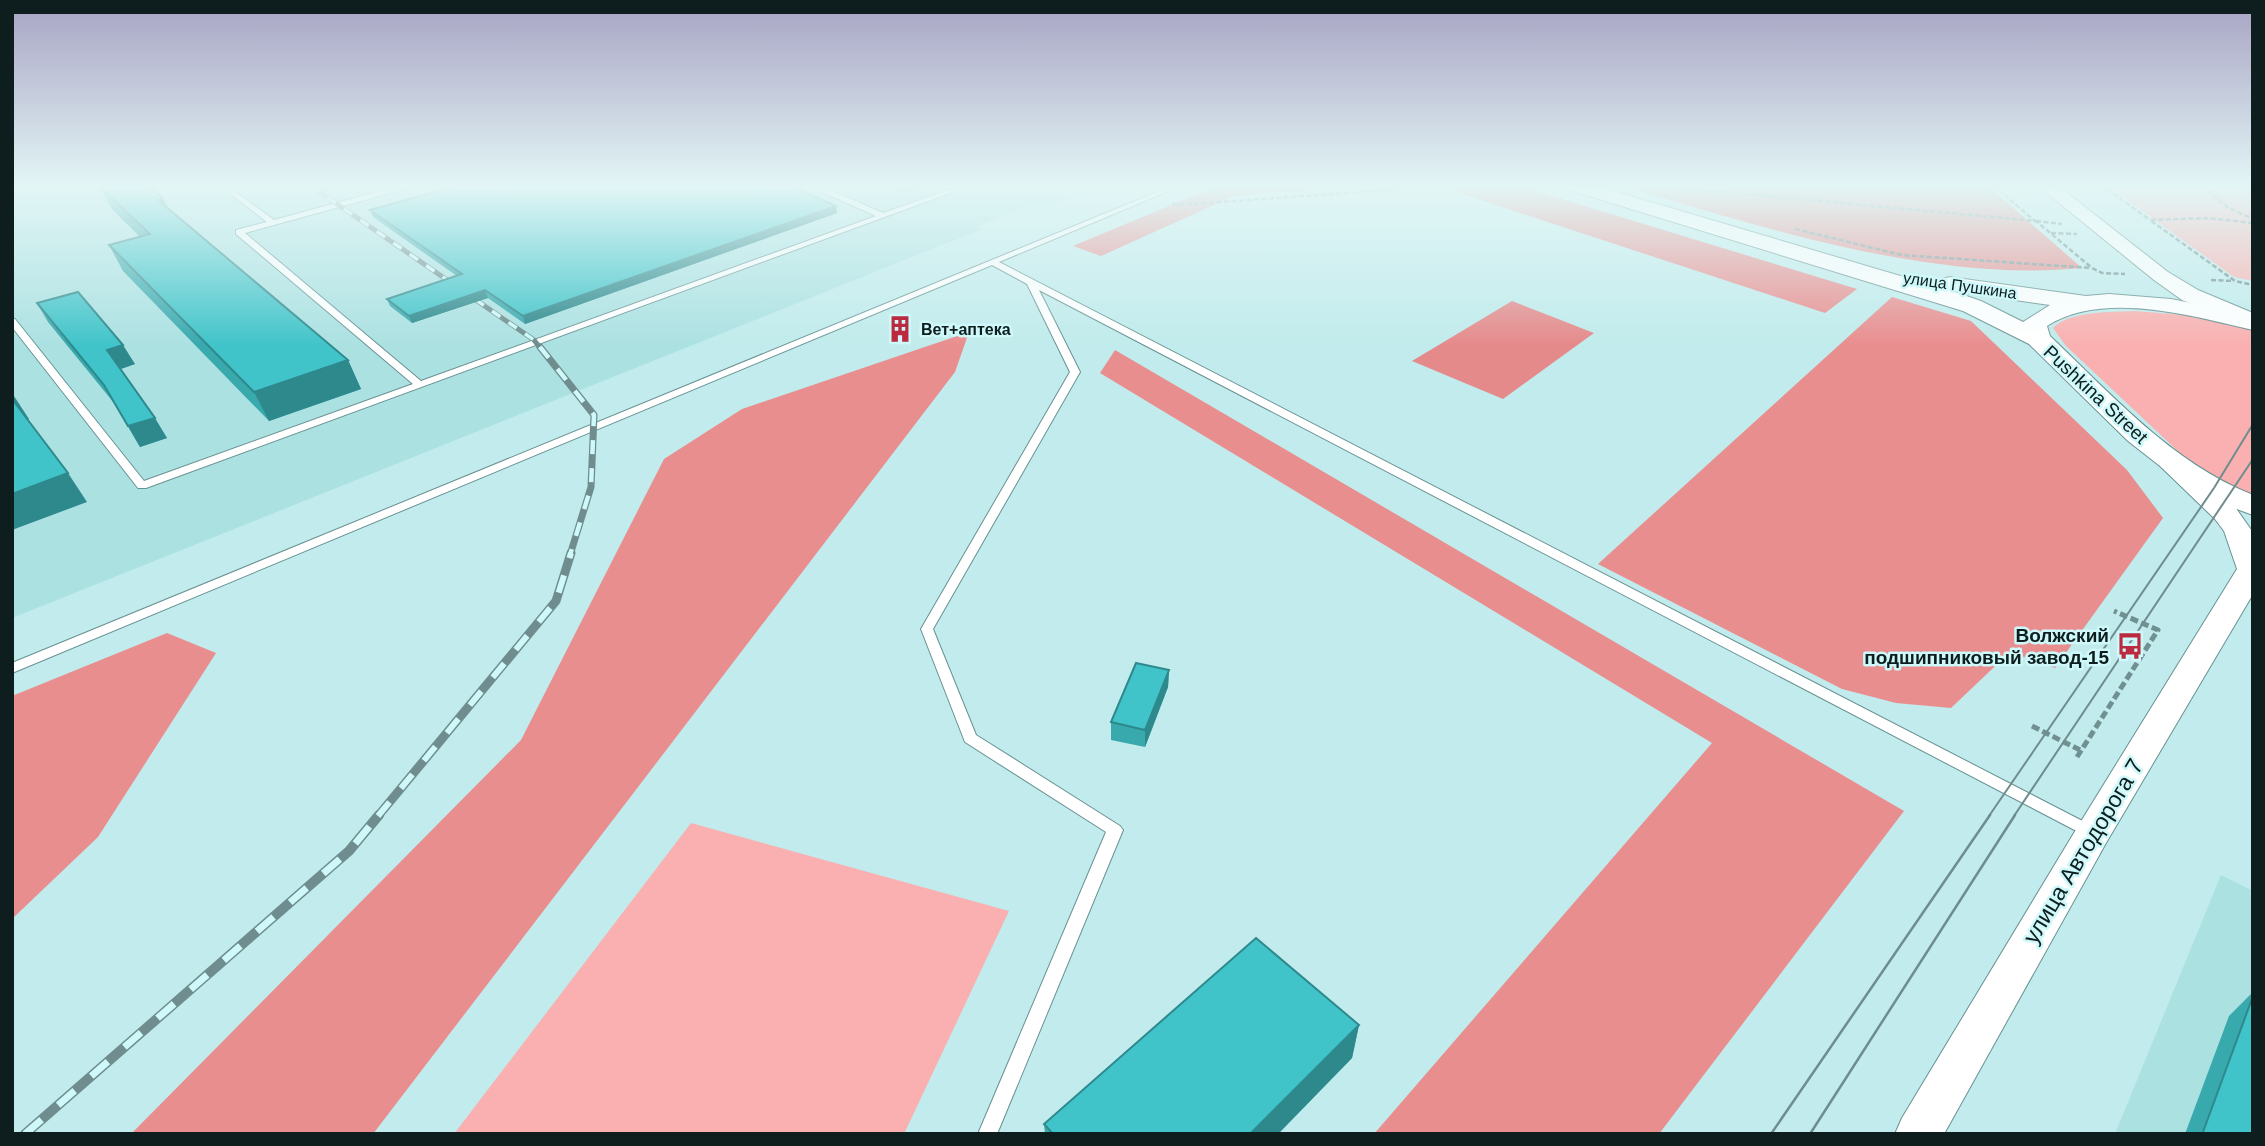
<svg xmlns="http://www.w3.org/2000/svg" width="2265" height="1146" font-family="Helvetica,sans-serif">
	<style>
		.built { fill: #ace1e2 }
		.green { fill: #fab0b0 }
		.forest { fill: #e98e8f }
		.water { fill: #e58a8b }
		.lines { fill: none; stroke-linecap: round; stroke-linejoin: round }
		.service-casing { stroke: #699192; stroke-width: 2 }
		.tertiary-casing { stroke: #699192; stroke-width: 2 }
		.secondary-casing { stroke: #699192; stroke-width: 2 }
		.path-far1 { stroke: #719091; stroke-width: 2.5; stroke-dasharray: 5 2.5; stroke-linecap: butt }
		.path { stroke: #719091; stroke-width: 5; stroke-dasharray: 8 3.5; stroke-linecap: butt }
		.service { fill: #fff; fill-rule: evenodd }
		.tertiary { fill: #fff; fill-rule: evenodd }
		.secondary { fill: #fff; fill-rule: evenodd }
		.tram-far1 { stroke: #6f8d8e; stroke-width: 2 }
		.tram { stroke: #6f8d8e; stroke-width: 2.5 }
		.rail-far3-casing { stroke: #6f8d8e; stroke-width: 5 }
		.rail-far2-casing { stroke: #6f8d8e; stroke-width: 7 }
		.rail-far1-casing { stroke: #6f8d8e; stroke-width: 9 }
		.rail-casing { stroke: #6f8d8e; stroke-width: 10 }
		.rail-far3 { stroke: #cef8f9; stroke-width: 3.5; stroke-dasharray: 10; stroke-linecap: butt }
		.rail-far2 { stroke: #cef8f9; stroke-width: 4.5; stroke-dasharray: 14; stroke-linecap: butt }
		.rail-far1 { stroke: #cef8f9; stroke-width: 6; stroke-dasharray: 18; stroke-linecap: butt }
		.rail { stroke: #cef8f9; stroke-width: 7; stroke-dasharray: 22; stroke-linecap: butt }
		.wall { fill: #38a9ad }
		.shaded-wall { fill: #2e898d }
		.building { fill: #41c4c9; stroke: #2e898d; stroke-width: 2 }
		.labels { text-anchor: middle; stroke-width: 5; stroke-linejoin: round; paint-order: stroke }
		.far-street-label { font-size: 16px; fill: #0e1e1f; stroke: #cef8f9 }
		.far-poi-label { font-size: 16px; font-weight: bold; fill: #0e1e1f; stroke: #cef8f9; text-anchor: start }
		.street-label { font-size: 19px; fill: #0e1e1f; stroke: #cef8f9 }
		.poi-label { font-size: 19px; font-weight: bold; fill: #0e1e1f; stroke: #cef8f9; text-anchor: end }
		.near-street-label { font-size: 23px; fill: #0e1e1f; stroke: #cef8f9 }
	</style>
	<rect width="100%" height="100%" fill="#c1ebec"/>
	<!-- built -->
	<g class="built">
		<polygon points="12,185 1105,185 1042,209 1030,205 978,226 982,229 12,618"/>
		<polygon points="2221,875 2253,891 2253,1134 2115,1134"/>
	</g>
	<!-- green -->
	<g class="green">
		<polygon points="2106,185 2253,185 2253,281 2234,277"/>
		<path d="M2135,311L2197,316L2253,330V497L2198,470L2066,346L2053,328C2068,311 2114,312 2135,311Z"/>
		<polygon points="691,823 1009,911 904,1134 454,1134"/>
	</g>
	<!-- forest -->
	<g class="forest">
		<polygon points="1219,185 1403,185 1236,195 1101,256 1073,246"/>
		<polygon points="1435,185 1516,185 1857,289 1825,313"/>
		<path d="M1619,185H1987L2082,268C1933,283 1761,227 1619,185Z"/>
		<polygon points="1892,297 1971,321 2127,470 2163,518 2055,668 2010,652 1951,708 1896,703 1842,689 1598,564"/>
		<polygon points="969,332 955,372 373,1134 131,1134 521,740 664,459 742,409"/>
		<polygon points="1115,350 1904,811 1659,1134 1374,1134 1712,743 1100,373"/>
		<polygon points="167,633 216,653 98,837 12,919 12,696"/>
	</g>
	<!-- water -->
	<polygon class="water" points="1512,301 1594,333 1503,399 1412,361"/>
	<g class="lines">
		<defs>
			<g id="service">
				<polygon points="219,185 226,185 274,220 402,185 412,185 412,187 245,233 421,381 876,216 811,187 811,185 819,185 883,213 962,185 972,185 146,488 138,488 12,327 12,318 15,319 144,481 413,384 236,234 236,230 267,222"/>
				<polygon points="1174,185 1183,185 999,262 2098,829 2101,833 2098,837 2093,839 2088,837 1039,290 1080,372 933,629 976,735 1120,826 1123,830 997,1134 978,1134 1106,832 965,742 921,629 1070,372 1027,284 992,265 12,673 12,663"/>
			</g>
			<g id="tertiary">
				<polygon points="2037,185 2057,185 2168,272 2198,290 2253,313 2253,328 2182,300 2154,280"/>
				<polygon points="2173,458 2182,460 2235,507 2252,531 2253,594 2106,843 1944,1134 1895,1134 1902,1118 2080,823 2237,569 2224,531 2215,519 2160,466 2164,460"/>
			</g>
			<path id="secondary" d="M1563,185H1593L1941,288L1938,284L1942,279L1950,277L2086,296L2109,294L2171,299L2253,315V330C2192,316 2103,290 2047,326L2050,336C2112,395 2172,463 2253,495V515L2212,500L2183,484L2128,441L2029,344L1963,311L1566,189ZM1952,291L2050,305L2023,322L1981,301Z"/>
		</defs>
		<!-- service casing -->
		<use href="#service" class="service-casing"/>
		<!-- tertiary casing -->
		<use href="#tertiary" class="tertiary-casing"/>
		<!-- secondary casing -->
		<use href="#secondary" class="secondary-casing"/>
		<!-- path-far1 -->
		<g class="path-far1">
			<polyline points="1646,185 2036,221 2092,268 2102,273 2125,274"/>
			<polyline points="1993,185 2036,222"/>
			<polyline points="2101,185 2150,220"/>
			<polyline points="2202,185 2227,207 2253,219"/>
			<polyline points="1172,203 1178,205 1431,187 1535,185"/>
			<polyline points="2036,221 2062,224"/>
			<polyline points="2253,223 2207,218 2150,220 2235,281 2253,285"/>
			<polyline points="1795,229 1902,255 2091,268"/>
			<polyline points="2051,233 2077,234"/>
			<polyline points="2211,280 2234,281"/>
		</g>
		<!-- path -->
		<g class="path">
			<polyline points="2032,726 2080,750"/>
			<polyline points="2077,757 2158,630 2114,611"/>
		</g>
		<!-- service -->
		<use href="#service" class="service"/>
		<!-- tertiary -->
		<use href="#tertiary" class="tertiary"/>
		<!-- secondary -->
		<use href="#secondary" class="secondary"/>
		<!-- tram-far1 -->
		<g class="tram-far1">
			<polyline points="1989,816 2214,488 2253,424"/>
			<polyline points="2014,816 2253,459"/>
		</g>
		<!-- tram -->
		<g class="tram">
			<polyline points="1771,1134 1990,815"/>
			<polyline points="1810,1134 2015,815"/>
		</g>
		<defs>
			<polyline id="rail-far3" points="311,186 534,340 541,349"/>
			<polyline id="rail-far2" points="540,347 594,415 591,487 570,555"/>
			<polyline id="rail-far1" points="378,816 556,601 571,553"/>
			<polyline id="rail" points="25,1134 349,851 379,815"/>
		</defs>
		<!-- rail-far3 casing -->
		<use href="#rail-far3" class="rail-far3-casing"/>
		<!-- rail-far2 casing -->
		<use href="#rail-far2" class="rail-far2-casing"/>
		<!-- rail-far1 casing -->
		<use href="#rail-far1" class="rail-far1-casing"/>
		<!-- rail casing -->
		<use href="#rail" class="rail-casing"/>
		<!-- rail-far3 -->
		<use href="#rail-far3" class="rail-far3"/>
		<!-- rail-far2 -->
		<use href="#rail-far2" class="rail-far2"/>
		<!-- rail-far1 -->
		<use href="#rail-far1" class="rail-far1"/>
		<!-- rail -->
		<use href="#rail" class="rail"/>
	</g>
	<!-- wall -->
	<g class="wall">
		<polygon points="98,185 168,208 348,360 361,389 269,421 123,271 109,245 140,237 112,209"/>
		<polygon points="885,185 926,185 904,193"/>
		<polygon points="836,206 837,213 525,324 488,298 412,323 390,306 387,299 457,276 373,217 370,210"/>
		<polygon points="37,303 135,364 120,369 167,438 140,447 114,403 48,322"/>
		<polygon points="1169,670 1168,687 1145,747 1111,740 1111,722"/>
		<polygon points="2253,992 2253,1134 2185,1134 2229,1016"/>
		<polygon points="1359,1025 1352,1058 1278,1134 1045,1134 1044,1124"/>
	</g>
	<!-- shaded-wall -->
	<g class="shaded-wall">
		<polygon points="282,185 295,185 283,187"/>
		<polygon points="907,185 926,185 904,193 903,186"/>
		<polygon points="163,198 176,223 158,200"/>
		<polygon points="836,206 837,213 525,324 523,316"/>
		<polygon points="485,290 488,298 412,323 409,316"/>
		<polygon points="123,345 135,364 118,370 107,350"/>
		<polygon points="348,360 361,389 269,421 254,392"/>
		<polygon points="12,393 29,419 25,420 12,400"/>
		<polygon points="155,418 167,438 140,447 128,426"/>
		<polygon points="68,473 87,502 12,530 12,494"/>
		<polygon points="1169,670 1168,687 1145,747 1145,730"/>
		<polygon points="1359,1025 1352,1058 1278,1134 1250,1134"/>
	</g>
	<!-- building -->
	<g class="building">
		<polygon points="98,185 148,185 163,198 158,200 348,360 254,392 109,245 150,234"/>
		<polygon points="460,185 789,185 836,206 523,316 485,290 409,316 387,299 462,274 370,210"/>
		<polygon points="78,292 123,345 107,350 155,418 128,426 104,385 37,303"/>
		<polygon points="12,399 68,473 12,494"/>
		<polygon points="1136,663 1169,670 1145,730 1111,722"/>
		<polygon points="1256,938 1359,1025 1250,1134 1053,1134 1044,1124"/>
		<polygon points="2253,996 2253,1134 2206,1134 2203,1132"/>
	</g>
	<!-- sky -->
	<linearGradient id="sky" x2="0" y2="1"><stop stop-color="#a7a3c3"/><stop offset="0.54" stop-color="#e3f6f6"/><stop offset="1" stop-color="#e3f6f6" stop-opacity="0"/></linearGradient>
	<rect width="2265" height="345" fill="url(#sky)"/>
	<!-- icons -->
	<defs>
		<symbol id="building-bare" viewBox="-9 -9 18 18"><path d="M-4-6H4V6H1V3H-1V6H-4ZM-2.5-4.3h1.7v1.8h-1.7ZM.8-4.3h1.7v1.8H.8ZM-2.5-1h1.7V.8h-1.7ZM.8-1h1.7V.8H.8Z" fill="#bb2a3e" stroke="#cef8f9" stroke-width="2.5" paint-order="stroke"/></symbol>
		<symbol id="bus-bare" viewBox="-9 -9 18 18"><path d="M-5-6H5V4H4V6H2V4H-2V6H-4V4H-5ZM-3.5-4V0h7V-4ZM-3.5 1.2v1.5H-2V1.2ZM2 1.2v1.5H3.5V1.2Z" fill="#bb2a3e" stroke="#cef8f9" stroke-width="2.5" paint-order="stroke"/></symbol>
	</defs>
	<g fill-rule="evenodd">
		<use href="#building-bare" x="881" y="310" width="38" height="38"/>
		<use href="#bus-bare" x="2111" y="627" width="38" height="38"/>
	</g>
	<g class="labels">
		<!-- far-street labels -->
		<g class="far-street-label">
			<text transform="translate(1960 285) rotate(8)" y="6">улица Пушкина</text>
		</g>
		<!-- far-poi labels -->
		<g class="far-poi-label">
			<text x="921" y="335">Вет+аптека</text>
		</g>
		<!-- street labels -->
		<g class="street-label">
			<text transform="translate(2096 394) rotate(43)" y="7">Pushkina Street</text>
		</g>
		<!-- poi labels -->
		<g class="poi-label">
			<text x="2109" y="642">Волжский<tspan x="2109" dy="22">подшипниковый завод-15</tspan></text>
		</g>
		<!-- near-street labels -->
		<g class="near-street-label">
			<text transform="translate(2083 851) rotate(-59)" y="8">улица Автодорога 7</text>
		</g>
	</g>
	<!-- border -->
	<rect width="2265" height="1146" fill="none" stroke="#0e1e1f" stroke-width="28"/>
</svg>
